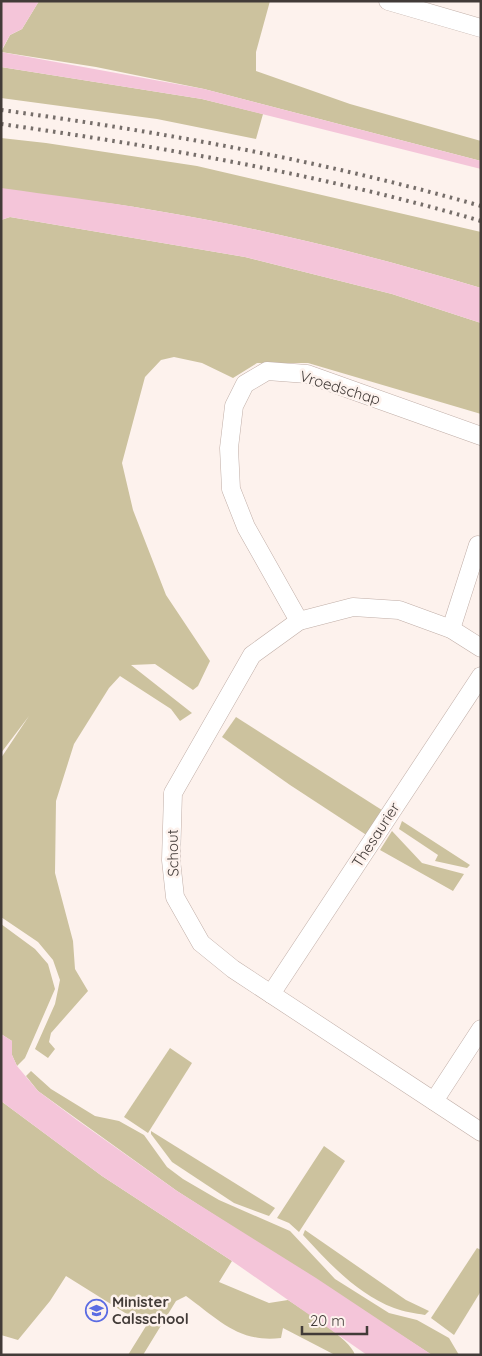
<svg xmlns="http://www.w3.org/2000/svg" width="482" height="1356" font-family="Quicksand,sans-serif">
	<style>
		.green { fill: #ccc29e }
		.water { fill: #f4c5d9 }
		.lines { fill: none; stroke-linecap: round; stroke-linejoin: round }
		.minor-casing { stroke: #c0aea7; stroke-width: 19 }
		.minor { stroke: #fff; stroke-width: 18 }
		.rail { stroke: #766e6a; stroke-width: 4; stroke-dasharray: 2.5 5; stroke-linecap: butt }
		.labels { text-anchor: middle; stroke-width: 5; stroke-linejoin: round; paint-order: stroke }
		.street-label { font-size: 15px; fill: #423b38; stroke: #fdf2ed }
		.poi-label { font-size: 15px; font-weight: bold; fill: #423b38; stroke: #fdf2ed; text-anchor: start }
	</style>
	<rect width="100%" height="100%" fill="#fdf2ed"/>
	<!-- green -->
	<g class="green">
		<polygon points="39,1 270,1 256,52 256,71 350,104 481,141 481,161 204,89 96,67 1,52 10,35 22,29"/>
		<polygon points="1,67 202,99 263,114 256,139 157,119 1,98"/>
		<path d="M1,138L46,143L197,166L481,232V288C373,256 263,228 152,210C102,201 51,197 1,190Z"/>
		<polygon points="10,217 245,257 392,294 481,323 481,414 308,363 257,363 233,378 202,363 174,357 161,360 145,377 122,463 133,510 166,595 210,661 198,686 193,690 155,664 131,665 192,713 180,721 171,709 120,676 109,688 74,744 56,801 55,873 73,941 75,969 88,991 51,1033 49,1042 55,1049 48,1058 35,1049 55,1004 60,980 53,960 38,942 1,917 1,758 29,716 1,753 1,220"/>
		<polygon points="236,717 385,812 371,838 290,785 222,737"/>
		<polygon points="402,821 470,865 467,868 435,861 438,855 399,829"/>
		<polygon points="392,831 422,863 464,874 453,891 380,850"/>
		<polygon points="1,924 35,949 48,964 55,989 25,1058 17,1066 12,1055 12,1041 1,1034"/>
		<polygon points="170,1048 192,1063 148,1133 124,1117"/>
		<polygon points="31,1071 51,1089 95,1116 119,1121 144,1135 167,1167 183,1179 219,1200 290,1231 335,1279 389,1313 417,1320 449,1338 459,1355 432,1355 177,1191 38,1091 26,1076"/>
		<path d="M1,1101L102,1176L232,1261L219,1282L269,1303L288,1300C303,1310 351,1339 355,1355H335L283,1328L281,1338C239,1343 219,1320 186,1296L176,1301L143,1355H128L146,1326L66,1276L50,1301L18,1340L1,1335Z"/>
		<polygon points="151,1131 275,1208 269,1216 234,1203 172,1162 151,1134"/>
		<polygon points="324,1146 345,1161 299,1232 289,1223 277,1218"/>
		<path d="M305,1230L406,1300L429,1311L425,1315C415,1313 404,1312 394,1308C357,1294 329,1263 303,1235Z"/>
		<polygon points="477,1248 481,1250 481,1291 454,1335 431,1318"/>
	</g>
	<!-- water -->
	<g class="water">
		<polygon points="1,1 39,1 22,29 10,35 1,51"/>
		<polygon points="1,52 204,89 481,161 481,169 202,99 1,67"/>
		<path d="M1,188C51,195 102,201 152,210C263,228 373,256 481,288V323L392,294L245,257L10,217L1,220Z"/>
		<polygon points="1,1034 12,1041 12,1055 17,1066 38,1091 77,1120 177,1191 316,1278 432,1355 367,1355 232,1261 102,1176 1,1101"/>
	</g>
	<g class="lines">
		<defs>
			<g id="minor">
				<polyline points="388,1 481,28"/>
				<polyline points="299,621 246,527 231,489 229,448 234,406 245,384 267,371 307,374 481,436"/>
				<polyline points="451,629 478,545"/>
				<polyline points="481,648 451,629 399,610 353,607 299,621 252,655 173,793 171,860 175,897 201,943 233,969 481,1132"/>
				<polyline points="271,994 481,676"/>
				<polyline points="434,1101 481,1029"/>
			</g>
		</defs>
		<!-- minor casing -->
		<use href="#minor" class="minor-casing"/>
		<!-- minor -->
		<use href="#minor" class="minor"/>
		<!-- rail -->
		<g class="rail">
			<path d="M1,110C163,132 324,161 481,206"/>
			<path d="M1,124C163,147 324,175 481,221"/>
		</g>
	</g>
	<!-- icons -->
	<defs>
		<symbol id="school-ring" viewBox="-11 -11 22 22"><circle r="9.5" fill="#fdf2ed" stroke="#5b6ce3" stroke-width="1.5"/><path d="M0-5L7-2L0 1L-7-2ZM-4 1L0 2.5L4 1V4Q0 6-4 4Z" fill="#5b6ce3"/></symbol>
	</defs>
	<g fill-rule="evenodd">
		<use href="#school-ring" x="84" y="1298" width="25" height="25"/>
	</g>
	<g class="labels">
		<!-- street labels -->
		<g class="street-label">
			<text transform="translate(340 388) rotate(17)" y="5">Vroedschap</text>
			<text transform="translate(376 835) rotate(-57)" y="5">Thesaurier</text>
			<text transform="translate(173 853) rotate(-91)" y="5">Schout</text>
		</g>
		<!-- poi labels -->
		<g class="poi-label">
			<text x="112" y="1307">Minister<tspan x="112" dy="17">Calsschool</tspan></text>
		</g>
	</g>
	<!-- border -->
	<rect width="482" height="1356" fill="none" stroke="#423b38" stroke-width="5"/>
	<!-- scale -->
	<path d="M302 1326v8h65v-8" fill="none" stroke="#423b38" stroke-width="2.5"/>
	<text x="310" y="1326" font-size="15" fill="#423b38" stroke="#fdf2ed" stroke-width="4" paint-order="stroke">20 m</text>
</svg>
